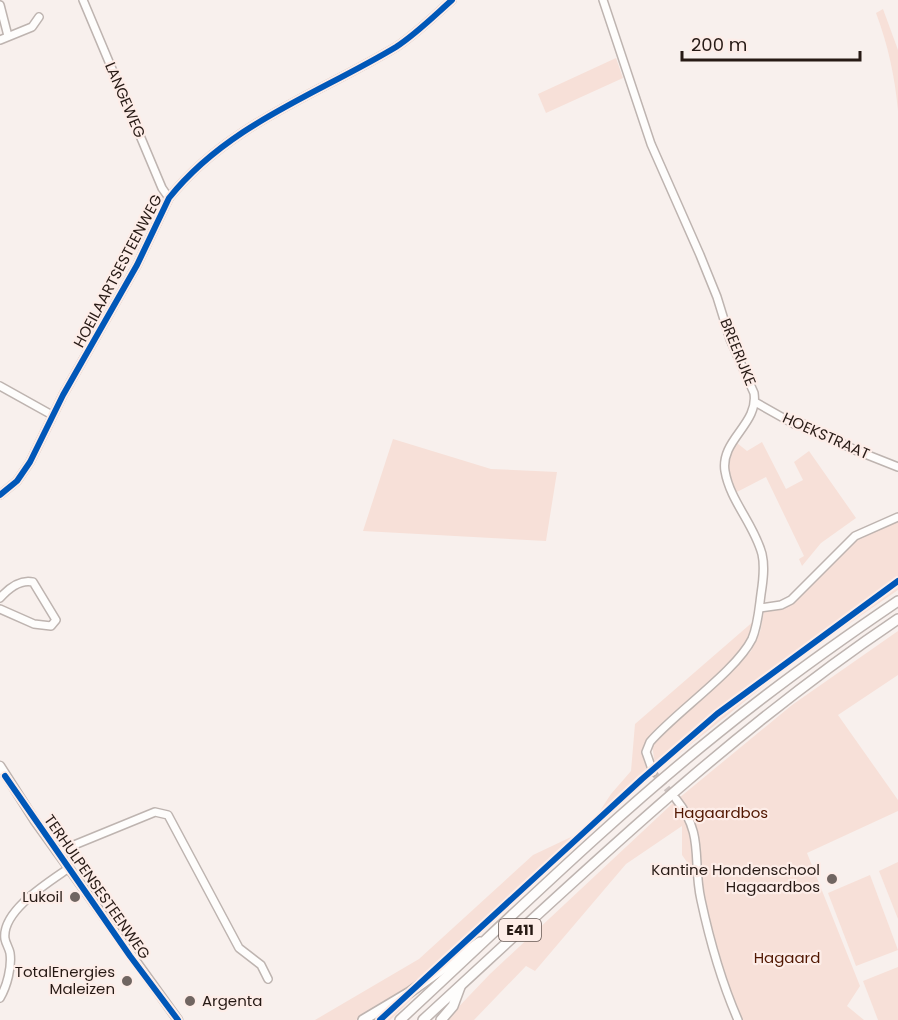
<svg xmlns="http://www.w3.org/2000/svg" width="898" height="1020" font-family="Poppins,sans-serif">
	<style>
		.green { fill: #f7e0d8 }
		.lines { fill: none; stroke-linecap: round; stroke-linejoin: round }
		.minor-tunnel { stroke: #cec5c2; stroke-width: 7; stroke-dasharray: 7 3.5; stroke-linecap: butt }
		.minor-casing { stroke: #beb4b0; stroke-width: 10 }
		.major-casing { stroke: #beb4b0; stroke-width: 11 }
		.highway-casing { stroke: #beb4b0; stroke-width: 12 }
		.minor { stroke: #fefdfc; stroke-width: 7 }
		.major { stroke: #fefdfc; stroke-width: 8 }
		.highway { stroke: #fefdfc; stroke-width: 9 }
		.cycleway-casing { stroke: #fdede8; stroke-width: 10 }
		.cycleway { stroke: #0057b8; stroke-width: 6 }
		.poi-dot { fill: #706561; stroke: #fdede8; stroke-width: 2 }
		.labels { text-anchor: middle; stroke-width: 4.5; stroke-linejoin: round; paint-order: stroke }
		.shield { fill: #fdede8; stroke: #675954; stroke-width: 1.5 }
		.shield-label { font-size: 14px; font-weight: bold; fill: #271a15 }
		.street-label { font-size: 15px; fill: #271a15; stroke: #fdede8 }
		.park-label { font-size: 15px; fill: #511701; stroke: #fdede8 }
		.poi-label { font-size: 15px; fill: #271a15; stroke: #fdede8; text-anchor: end }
	</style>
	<rect width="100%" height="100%" fill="#f8f0ed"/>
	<!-- green -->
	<g class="green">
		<path d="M883,9L898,50V111C895,77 888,45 876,13Z"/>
		<polygon points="616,58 623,78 546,113 538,94"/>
		<polygon points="393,439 491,469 557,472 546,541 363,531"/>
		<path d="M762,442L786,489L803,480L794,462L809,451L856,518L821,543L802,566L799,559L804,556L766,477L735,493C728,473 725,461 737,443L747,451Z"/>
		<polygon points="898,520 898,590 799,658 656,772 652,744 751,651 760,632 764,611 795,600 861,535"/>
		<path d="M755,620C749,654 680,709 654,734L643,749L651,776L463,949L405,991L356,1020H315L419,959L533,855L588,829L611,794L631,771L635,724Z"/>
		<path d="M898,631V675L838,715L898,800V811L807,853L860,986L847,1006L864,1020H740C725,980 712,941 703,900C693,857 708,838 679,798L792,705Z"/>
		<path d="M673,803C696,821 693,848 696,875L682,855V826L626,864L535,971L526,966L474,1020H446L490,974Z"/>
		<polygon points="898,862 898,919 879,871"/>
		<polygon points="870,875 898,950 856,966 828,893"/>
		<polygon points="898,967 898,1020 878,1020 863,981"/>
		<polygon points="412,994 415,996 390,1020 369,1020"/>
	</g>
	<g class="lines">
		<!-- minor-tunnel -->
		<polyline class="minor-tunnel" points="653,772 674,797"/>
		<defs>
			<g id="minor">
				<polyline points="83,0 162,188 169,198"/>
				<path d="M603,0L651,144L700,255L717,297L730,339L754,393C759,424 720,440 725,471C730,501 754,524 762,554C765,567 763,581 761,594C759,609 758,625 752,639C736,671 676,712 650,742L646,752L653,772"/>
				<polyline points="0,5 8,36"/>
				<polyline points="0,40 32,27 39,17"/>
				<polyline points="0,386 52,415"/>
				<polyline points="755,402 794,424 803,424 855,450 898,467"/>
				<path d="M0,495L17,481L30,462L63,395L137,265L169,198C228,124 318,94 396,47C416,34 434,16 452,0"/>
				<path d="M0,598C8,589 20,579 33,582L56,620L51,626L34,624L0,609"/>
				<polyline points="760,608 781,605 791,600 855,536 898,517"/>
				<path d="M676,799C705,835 692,860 701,900C710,942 721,981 738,1020"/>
				<polyline points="57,852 155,812 168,815 239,948 261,965 268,979"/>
				<path d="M0,998C7,986 12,967 10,953C9,948 6,944 5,939C1,911 49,882 69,868"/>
			</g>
			<polyline id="major" points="0,766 35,821 178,1020"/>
			<g id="highway">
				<polyline points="363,1020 410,992 480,942"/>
				<path d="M400,1020C505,923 607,822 718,733C776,686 836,643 898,601"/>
				<path d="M423,1020C577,879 725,735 898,619"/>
				<polyline points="441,1020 453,1006 460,987"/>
			</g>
		</defs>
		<!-- minor casing -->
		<use href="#minor" class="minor-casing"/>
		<!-- major casing -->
		<use href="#major" class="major-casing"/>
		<!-- highway casing -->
		<use href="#highway" class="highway-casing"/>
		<!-- minor -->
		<use href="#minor" class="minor"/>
		<!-- major -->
		<use href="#major" class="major"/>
		<!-- highway -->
		<use href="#highway" class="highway"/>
		<defs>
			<g id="cycleway">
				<path d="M0,495L17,481L30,462L63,395L137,265L169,198C228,124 318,94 396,47C416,34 434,16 452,0"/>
				<polyline points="5,776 130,956 178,1020"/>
				<polyline points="380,1020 642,779 717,714 898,581"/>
			</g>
		</defs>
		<!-- cycleway casing -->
		<use href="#cycleway" class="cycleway-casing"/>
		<!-- cycleway -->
		<use href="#cycleway" class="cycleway"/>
	</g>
	<!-- markers -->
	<g class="poi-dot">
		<circle cx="832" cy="879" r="6"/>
		<circle cx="75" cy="897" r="6"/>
		<circle cx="127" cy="981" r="6"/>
		<circle cx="190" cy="1001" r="6"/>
	</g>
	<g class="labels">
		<!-- shield labels -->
		<rect class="shield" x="499" y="919" width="42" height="22" rx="4.5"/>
		<g class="shield-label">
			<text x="520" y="935">E411</text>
		</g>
		<!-- street labels -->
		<g class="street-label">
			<text transform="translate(125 100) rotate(67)" y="5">LANGEWEG</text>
			<text transform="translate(118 271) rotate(-62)" y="5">HOEILAARTSESTEENWEG</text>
			<text transform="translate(738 352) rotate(68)" y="5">BREERIJKE</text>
			<text transform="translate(826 436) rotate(24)" y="5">HOEKSTRAAT</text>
			<text transform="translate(97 887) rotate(55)" y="5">TERHULPENSESTEENWEG</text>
		</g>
		<!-- park labels -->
		<g class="park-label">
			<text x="721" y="818">Hagaardbos</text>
			<text x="787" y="963">Hagaard</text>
		</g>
		<!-- poi labels -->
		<g class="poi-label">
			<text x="820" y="875">Kantine Hondenschool<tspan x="820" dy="17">Hagaardbos</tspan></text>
			<text x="63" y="902">Lukoil</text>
			<text x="115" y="977">TotalEnergies<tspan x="115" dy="17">Maleizen</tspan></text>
			<text x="202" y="1006" text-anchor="start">Argenta</text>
		</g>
	</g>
	<!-- scale -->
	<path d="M682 51v9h178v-9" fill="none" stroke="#271a15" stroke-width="3"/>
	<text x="691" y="51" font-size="18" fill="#271a15" stroke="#fdede8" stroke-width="4.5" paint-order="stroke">200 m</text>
</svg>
